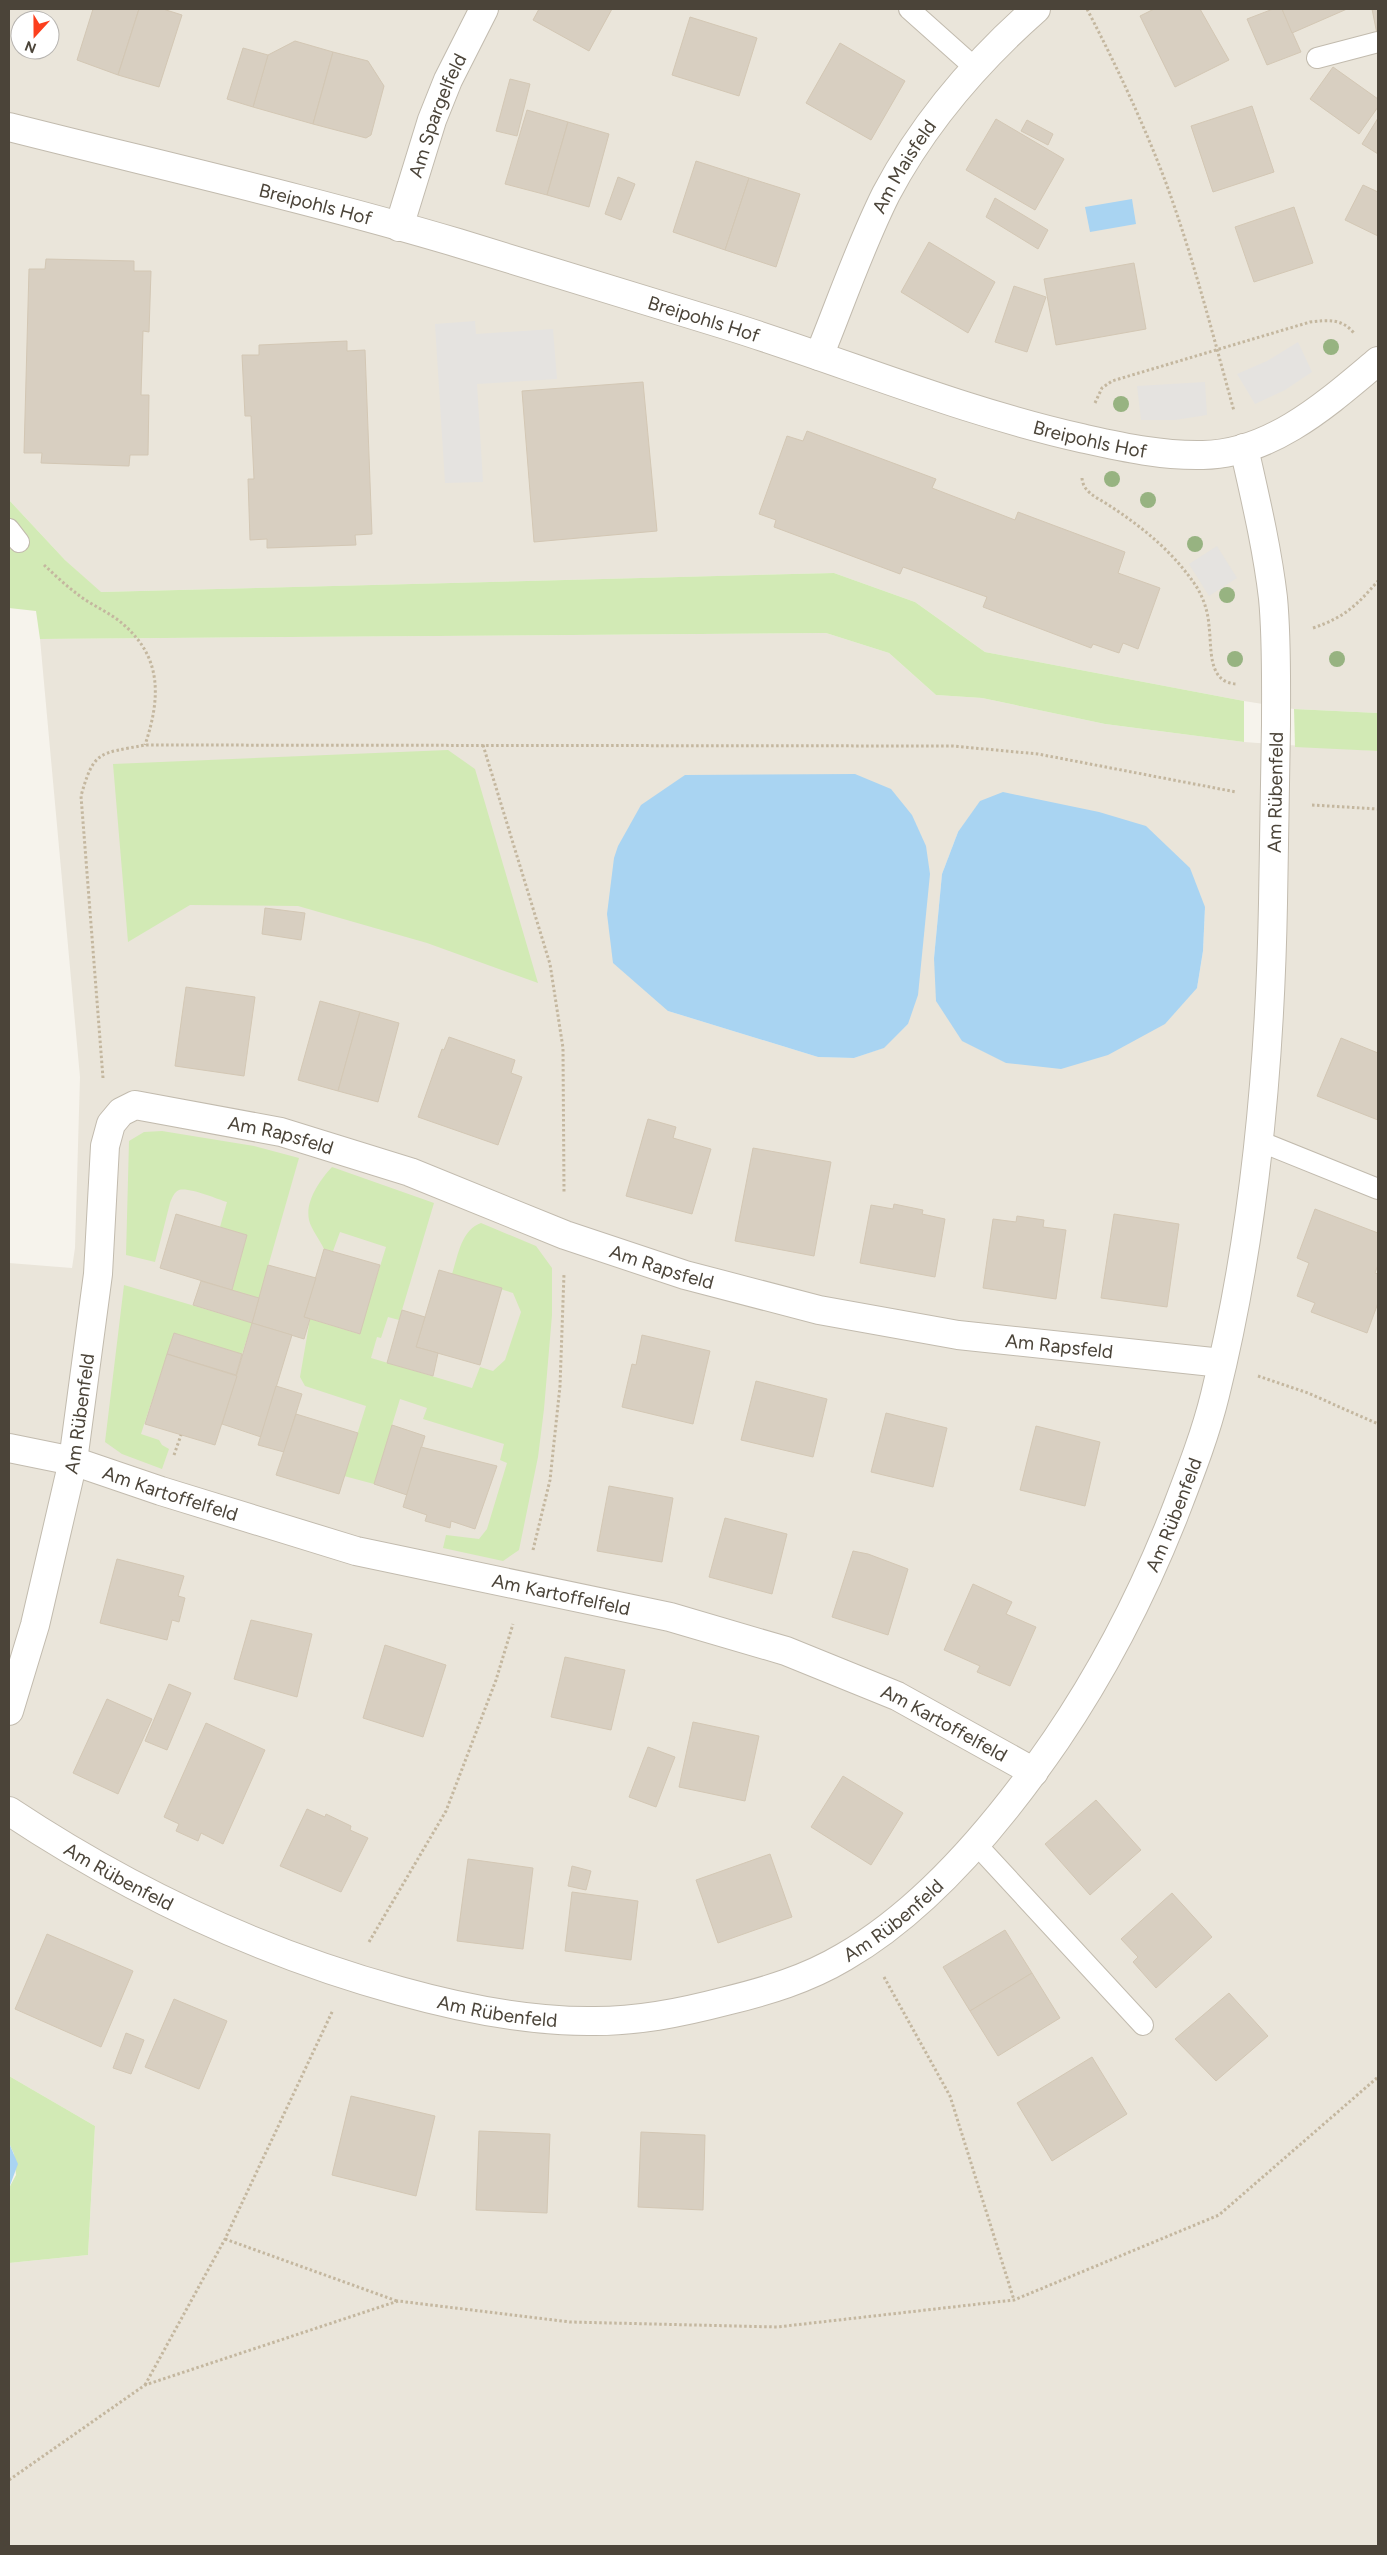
<svg xmlns="http://www.w3.org/2000/svg" width="1387" height="2555" font-family="Figtree,sans-serif">
	<style>
		.residential { fill: #eae5da; fill-rule: evenodd }
		.green { fill: #d2eab5 }
		.parking { fill: #e5e3e0 }
		.water { fill: #a9d4f2 }
		.building { fill: #d8cfc1; stroke: #d3c7b4 }
		.lines { fill: none; stroke-linecap: round; stroke-linejoin: round }
		.service-casing { stroke: #c2bbae; stroke-width: 22 }
		.minor-casing { stroke: #c2bbae; stroke-width: 30 }
		.path { stroke: #c4b79f; stroke-width: 3; stroke-dasharray: 2.5 2.5; stroke-linecap: butt }
		.service { stroke: #fff; stroke-width: 20 }
		.minor { stroke: #fff; stroke-width: 28 }
		.tree { fill: #97b381 }
		.labels { text-anchor: middle; stroke-width: 4; stroke-linejoin: round; paint-order: stroke }
		.street-label { font-size: 19px; fill: #4b4439; stroke: #fff }
	</style>
	<rect width="100%" height="100%" fill="#f6f3ec"/>
	<!-- residential -->
	<g class="residential">
		<path d="M9,9H1378V713L1294,709L1244,701L985,652L915,602L834,573L100,592L65,560L9,500ZM20,20H50V50H20Z"/>
		<path d="M826,633L889,653L936,695L982,698L1105,724L1244,742L1378,751V2546H9V2263L88,2255L95,2126L9,2076V1263L72,1268L75,1248L80,1077L40,639ZM958,832L1205,907L1203,951L1197,988L934,958L942,874ZM668,1011L908,1024L883,1048L854,1058L818,1057Z"/>
	</g>
	<!-- green -->
	<g class="green">
		<polygon points="9,500 65,560 101,592 834,573 915,602 985,652 1244,701 1244,742 1105,724 982,698 936,695 889,653 826,633 40,639 36,611 9,608"/>
		<polygon points="1294,709 1378,713 1378,751 1295,747"/>
		<polygon points="448,750 475,769 538,983 427,943 298,906 190,905 128,942 113,764"/>
		<path d="M162,1131L254,1146L299,1158L259,1298L232,1290L247,1235L220,1227L227,1202C217,1199 189,1187 179,1190C174,1192 172,1198 170,1203L155,1262L126,1255L129,1141L144,1132Z"/>
		<path d="M332,1167L434,1203L399,1320L388,1317L381,1338L377,1337L371,1358L472,1388L480,1367L493,1371L505,1360L521,1312L513,1293L452,1274C458,1256 461,1230 481,1223L536,1246L552,1268V1315L544,1409L538,1457L519,1550L503,1561L443,1548L446,1535L479,1539L487,1529L507,1463L500,1460L504,1444L423,1419L427,1408L400,1399L374,1484L344,1476L366,1406L305,1386L300,1377L310,1319L359,1334L386,1247L340,1232L333,1251L324,1249C320,1240 311,1229 309,1220C305,1201 320,1180 332,1167Z"/>
		<polygon points="124,1285 252,1323 242,1354 174,1333 141,1434 159,1440 162,1445 169,1449 162,1469 122,1454 105,1442"/>
		<polygon points="9,2076 95,2126 88,2255 9,2263 9,2188 16,2175 14,2154 9,2143"/>
	</g>
	<!-- parking -->
	<g class="parking">
		<polygon points="475,321 476,334 553,329 557,379 477,384 483,482 445,483 435,324"/>
		<polygon points="1298,342 1312,372 1285,390 1255,404 1237,374 1267,361"/>
		<polygon points="1205,382 1207,415 1175,420 1141,420 1137,386"/>
		<polygon points="1217,546 1237,578 1209,596 1189,564"/>
	</g>
	<!-- water -->
	<g class="water">
		<polygon points="1132,199 1136,224 1090,232 1085,207"/>
		<polygon points="855,774 891,789 912,815 926,846 930,874 918,995 908,1024 884,1048 854,1058 818,1057 668,1011 613,963 607,914 614,858 618,846 641,805 685,775"/>
		<polygon points="1003,792 1099,812 1146,826 1190,868 1205,907 1203,951 1197,988 1165,1024 1108,1055 1061,1069 1006,1063 962,1041 936,1001 934,958 942,874 958,832 980,801"/>
		<polygon points="9,2143 18,2164 9,2188"/>
	</g>
	<!-- building -->
	<g class="building">
		<polygon points="93,9 139,9 118,75 77,60"/>
		<polygon points="139,9 163,9 182,15 159,87 118,75"/>
		<polygon points="539,9 612,9 589,51 533,20"/>
		<polygon points="1154,9 1200,9 1229,60 1175,87 1140,16"/>
		<polygon points="1273,9 1282,9 1301,52 1267,65 1247,19"/>
		<polygon points="1282,9 1347,9 1292,33"/>
		<polygon points="1372,9 1378,9 1377,34"/>
		<polygon points="690,17 757,38 739,96 672,75"/>
		<polygon points="295,41 333,52 313,124 253,107 268,55"/>
		<polygon points="840,43 905,81 871,140 806,103"/>
		<polygon points="243,48 268,55 253,107 227,99"/>
		<polygon points="333,52 368,61 384,86 371,135 366,138 313,124"/>
		<polygon points="1333,67 1378,99 1378,107 1359,134 1310,99"/>
		<polygon points="510,79 530,84 517,136 496,131"/>
		<polygon points="1252,106 1274,172 1213,192 1191,126"/>
		<polygon points="527,110 568,122 547,195 505,184"/>
		<polygon points="1378,118 1378,154 1362,144"/>
		<polygon points="996,119 1064,159 1035,210 966,170"/>
		<polygon points="1027,120 1053,134 1048,145 1021,131"/>
		<polygon points="568,122 609,134 589,207 547,195"/>
		<polygon points="696,161 749,178 725,250 673,232"/>
		<polygon points="618,177 635,184 621,220 605,214"/>
		<polygon points="749,178 800,194 776,267 725,250"/>
		<polygon points="1363,185 1378,192 1378,236 1345,220"/>
		<polygon points="995,198 1048,230 1038,249 986,217"/>
		<polygon points="1294,207 1313,263 1254,282 1235,227"/>
		<polygon points="929,242 995,282 968,333 901,292"/>
		<polygon points="46,259 134,261 134,271 151,271 149,332 143,331 141,395 149,395 148,455 130,455 129,466 41,463 42,453 24,453 29,269 45,269"/>
		<polygon points="1134,263 1146,329 1056,345 1044,279"/>
		<polygon points="1014,286 1046,297 1027,352 995,342"/>
		<polygon points="347,341 347,351 365,350 372,534 355,535 356,545 267,548 267,539 250,540 248,479 254,479 251,416 245,416 242,355 259,355 259,345"/>
		<polygon points="643,382 657,531 534,542 522,391"/>
		<polygon points="807,431 936,479 932,488 1015,520 1018,512 1125,552 1118,573 1160,588 1138,649 1123,643 1119,653 1093,644 1091,648 983,607 987,597 903,567 900,574 774,527 776,520 759,514 787,436 803,441"/>
		<polygon points="265,908 305,913 301,940 262,934"/>
		<polygon points="186,987 255,997 244,1076 175,1066"/>
		<polygon points="320,1001 360,1012 338,1091 298,1080"/>
		<polygon points="360,1012 399,1023 378,1102 338,1091"/>
		<polygon points="449,1037 515,1060 511,1073 522,1077 498,1145 418,1117 442,1049 444,1050"/>
		<polygon points="1341,1038 1378,1053 1378,1120 1317,1096"/>
		<polygon points="648,1119 676,1127 673,1138 711,1149 692,1214 626,1196"/>
		<polygon points="753,1148 831,1162 814,1256 735,1241"/>
		<polygon points="894,1204 923,1210 922,1214 945,1219 935,1277 860,1263 871,1205 893,1209"/>
		<polygon points="1315,1209 1378,1233 1378,1265 1375,1273 1378,1274 1378,1303 1367,1333 1311,1312 1315,1303 1297,1296 1309,1263 1297,1258"/>
		<polygon points="176,1214 247,1235 232,1290 160,1268"/>
		<polygon points="1114,1214 1179,1224 1167,1307 1101,1298"/>
		<polygon points="1017,1216 1044,1220 1043,1227 1066,1230 1056,1299 983,1288 993,1219 1016,1222"/>
		<polygon points="324,1249 380,1265 360,1334 304,1317"/>
		<polygon points="268,1265 316,1278 304,1317 310,1319 304,1339 252,1323"/>
		<polygon points="439,1270 502,1288 480,1365 416,1347"/>
		<polygon points="201,1281 259,1298 252,1323 193,1305"/>
		<polygon points="402,1310 425,1317 416,1347 438,1353 433,1376 387,1363"/>
		<polygon points="252,1323 292,1335 261,1437 222,1424"/>
		<polygon points="174,1333 242,1354 236,1375 167,1354"/>
		<polygon points="642,1335 710,1351 693,1424 622,1407 632,1364 636,1365"/>
		<polygon points="167,1354 237,1376 215,1445 145,1424"/>
		<polygon points="756,1381 827,1399 813,1457 741,1440"/>
		<polygon points="276,1386 302,1394 284,1452 258,1445"/>
		<polygon points="886,1413 947,1428 933,1487 871,1472"/>
		<polygon points="296,1414 358,1433 339,1494 276,1475"/>
		<polygon points="392,1425 425,1436 407,1495 374,1484"/>
		<polygon points="1036,1426 1100,1442 1085,1506 1020,1490"/>
		<polygon points="421,1447 497,1466 475,1529 451,1521 450,1528 425,1521 427,1515 403,1507"/>
		<polygon points="609,1486 673,1498 662,1562 597,1551"/>
		<polygon points="725,1518 787,1534 772,1594 709,1577"/>
		<polygon points="853,1551 868,1554 908,1569 888,1635 832,1617"/>
		<polygon points="117,1559 184,1576 178,1596 185,1598 179,1622 172,1620 167,1640 100,1623"/>
		<polygon points="973,1584 1012,1602 1006,1614 1036,1627 1010,1686 977,1672 980,1666 944,1650"/>
		<polygon points="251,1620 312,1634 297,1697 234,1679"/>
		<polygon points="385,1645 446,1665 423,1737 363,1718"/>
		<polygon points="565,1657 625,1670 611,1730 551,1717"/>
		<polygon points="169,1684 191,1693 167,1750 145,1741"/>
		<polygon points="107,1699 152,1719 118,1794 73,1773"/>
		<polygon points="693,1722 759,1736 745,1801 679,1787"/>
		<polygon points="206,1723 265,1750 223,1844 201,1833 198,1841 176,1831 179,1824 164,1817"/>
		<polygon points="648,1747 675,1757 656,1807 629,1797"/>
		<polygon points="843,1776 903,1813 871,1865 811,1827"/>
		<polygon points="1096,1800 1141,1850 1090,1895 1045,1844"/>
		<polygon points="307,1809 325,1817 326,1814 351,1826 350,1830 368,1838 341,1892 280,1866"/>
		<polygon points="770,1854 792,1917 718,1943 696,1880"/>
		<polygon points="468,1859 533,1868 523,1949 457,1941"/>
		<polygon points="572,1866 591,1871 586,1890 568,1886"/>
		<polygon points="572,1892 638,1901 631,1960 565,1951"/>
		<polygon points="1172,1893 1212,1937 1156,1988 1133,1962 1138,1957 1121,1939"/>
		<polygon points="1005,1930 1032,1973 970,2011 943,1967"/>
		<polygon points="47,1934 133,1971 101,2047 15,2009"/>
		<polygon points="1032,1973 1060,2018 998,2056 970,2011"/>
		<polygon points="1229,1993 1268,2036 1216,2081 1175,2039"/>
		<polygon points="174,1999 227,2021 199,2089 145,2067"/>
		<polygon points="126,2033 144,2040 131,2074 113,2068"/>
		<polygon points="1092,2057 1127,2114 1052,2161 1017,2103"/>
		<polygon points="351,2096 435,2116 416,2196 332,2175"/>
		<polygon points="479,2131 550,2134 547,2213 476,2210"/>
		<polygon points="641,2132 705,2135 703,2210 638,2207"/>
	</g>
	<g class="lines">
		<defs>
			<g id="service">
				<polyline points="909,9 974,67"/>
				<polyline points="1317,58 1378,42"/>
				<polyline points="9,529 19,542"/>
				<polyline points="1259,1141 1378,1189"/>
				<polyline points="975,1843 1143,2025"/>
			</g>
			<g id="minor">
				<path id="s1" d="M9,127C159,165 310,199 458,243C549,270 639,299 729,326C847,363 961,411 1081,438C1122,447 1161,456 1203,455C1272,454 1329,402 1378,361"/>
				<path id="s2" d="M399,227L432,120L448,80L484,9"/>
				<path id="s3" d="M819,356C841,302 860,246 886,194C924,122 976,62 1036,9"/>
				<path id="s4" d="M9,1448L73,1461L161,1491L356,1551L670,1617L786,1651L897,1696L1034,1772"/>
				<path id="s5" d="M9,1711L35,1625L73,1461L98,1274L105,1146L111,1124L121,1112L135,1105L281,1132L410,1172L565,1235L685,1275L819,1310L958,1335L1222,1363"/>
				<path id="s6" d="M9,1811C131,1892 258,1952 400,1991C461,2008 524,2021 588,2021C635,2022 680,2013 726,2001C767,1991 807,1979 844,1957C929,1908 1001,1820 1056,1740C1105,1668 1142,1596 1174,1515C1189,1476 1205,1436 1215,1395C1255,1234 1270,1068 1273,903C1274,844 1275,784 1276,725C1276,683 1277,640 1273,598C1267,547 1255,497 1244,448"/>
			</g>
		</defs>
		<!-- service casing -->
		<use href="#service" class="service-casing"/>
		<!-- minor casing -->
		<use href="#minor" class="minor-casing"/>
		<!-- path -->
		<g class="path">
			<path d="M1087,9C1115,63 1141,118 1163,175C1192,252 1212,332 1234,411"/>
			<path d="M1095,403L1102,388L1112,381L1310,322C1328,320 1341,318 1354,333"/>
			<path d="M1082,478C1083,492 1096,497 1107,504C1141,526 1171,550 1194,583C1203,596 1208,611 1209,626C1212,648 1207,683 1237,684"/>
			<path d="M44,565C54,574 65,585 76,593C90,605 110,612 124,625C163,659 160,700 145,745"/>
			<path d="M1313,628C1345,617 1356,606 1378,581"/>
			<polyline points="483,745 550,964 563,1048 564,1193"/>
			<polyline points="1312,805 1378,809"/>
			<path d="M103,1078L81,796C94,749 100,754 145,745L953,746L1038,754L1236,792"/>
			<polyline points="1258,1376 1308,1393 1378,1424"/>
			<polyline points="174,1455 181,1435"/>
			<polyline points="533,1550 550,1480 560,1386 564,1274"/>
			<polyline points="369,1942 446,1811 496,1680 513,1624"/>
			<polyline points="884,1977 950,2096 1014,2300"/>
			<polyline points="225,2239 397,2301"/>
			<polyline points="145,2385 225,2239 333,2010"/>
			<polyline points="9,2480 145,2385 398,2301 570,2322 777,2327 1014,2300 1219,2215 1378,2077"/>
		</g>
		<!-- service -->
		<use href="#service" class="service"/>
		<!-- minor -->
		<use href="#minor" class="minor"/>
	</g>
	<!-- trees -->
	<g class="tree">
		<circle cx="1331" cy="347" r="8"/>
		<circle cx="1121" cy="404" r="8"/>
		<circle cx="1112" cy="479" r="8"/>
		<circle cx="1148" cy="500" r="8"/>
		<circle cx="1195" cy="544" r="8"/>
		<circle cx="1227" cy="595" r="8"/>
		<circle cx="1235" cy="659" r="8"/>
		<circle cx="1337" cy="659" r="8"/>
	</g>
	<g class="labels">
		<!-- street labels -->
		<g class="street-label">
			<text dy="7" stroke="none"><textPath href="#s2" startOffset="118">Am Spargelfeld</textPath></text>
			<text dy="7" stroke="none"><textPath href="#s3" startOffset="208">Am Maisfeld</textPath></text>
			<text dy="7" stroke="none"><textPath href="#s1" startOffset="316">Breipohls Hof</textPath></text>
			<text dy="7" stroke="none"><textPath href="#s1" startOffset="721">Breipohls Hof</textPath></text>
			<text dy="7" stroke="none"><textPath href="#s1" startOffset="1126">Breipohls Hof</textPath></text>
			<text dy="7" stroke="none"><textPath href="#s6" startOffset="2184">Am Rübenfeld</textPath></text>
			<text dy="7" stroke="none"><textPath href="#s5" startOffset="778">Am Rapsfeld</textPath></text>
			<text dy="7" stroke="none"><textPath href="#s5" startOffset="1182">Am Rapsfeld</textPath></text>
			<text dy="7" stroke="none"><textPath href="#s5" startOffset="1588">Am Rapsfeld</textPath></text>
			<text dy="7" stroke="none"><textPath href="#s5" startOffset="306">Am Rübenfeld</textPath></text>
			<text dy="7" stroke="none"><textPath href="#s4" startOffset="168">Am Kartoffelfeld</textPath></text>
			<text dy="7" stroke="none"><textPath href="#s6" startOffset="1450">Am Rübenfeld</textPath></text>
			<text dy="7" stroke="none"><textPath href="#s4" startOffset="572">Am Kartoffelfeld</textPath></text>
			<text dy="7" stroke="none"><textPath href="#s4" startOffset="978">Am Kartoffelfeld</textPath></text>
			<text dy="7" stroke="none"><textPath href="#s6" startOffset="128">Am Rübenfeld</textPath></text>
			<text dy="7" stroke="none"><textPath href="#s6" startOffset="951">Am Rübenfeld</textPath></text>
			<text dy="7" stroke="none"><textPath href="#s6" startOffset="532">Am Rübenfeld</textPath></text>
		</g>
	</g>
	<!-- border -->
	<rect width="1387" height="2555" fill="none" stroke="#4b4439" stroke-width="20"/>
	<!-- north arrow -->
	<g transform="translate(35 35) rotate(201)"><circle r="24" fill="#ffffff" stroke="#b7b4b0"/>
	<path d="M0-4L9 19L0 12L-9 19Z" fill="#fc3f1d"/>
	<text y="-8" font-size="14" font-weight="bold" text-anchor="middle" fill="#4b4439">N</text>
	</g>
</svg>
